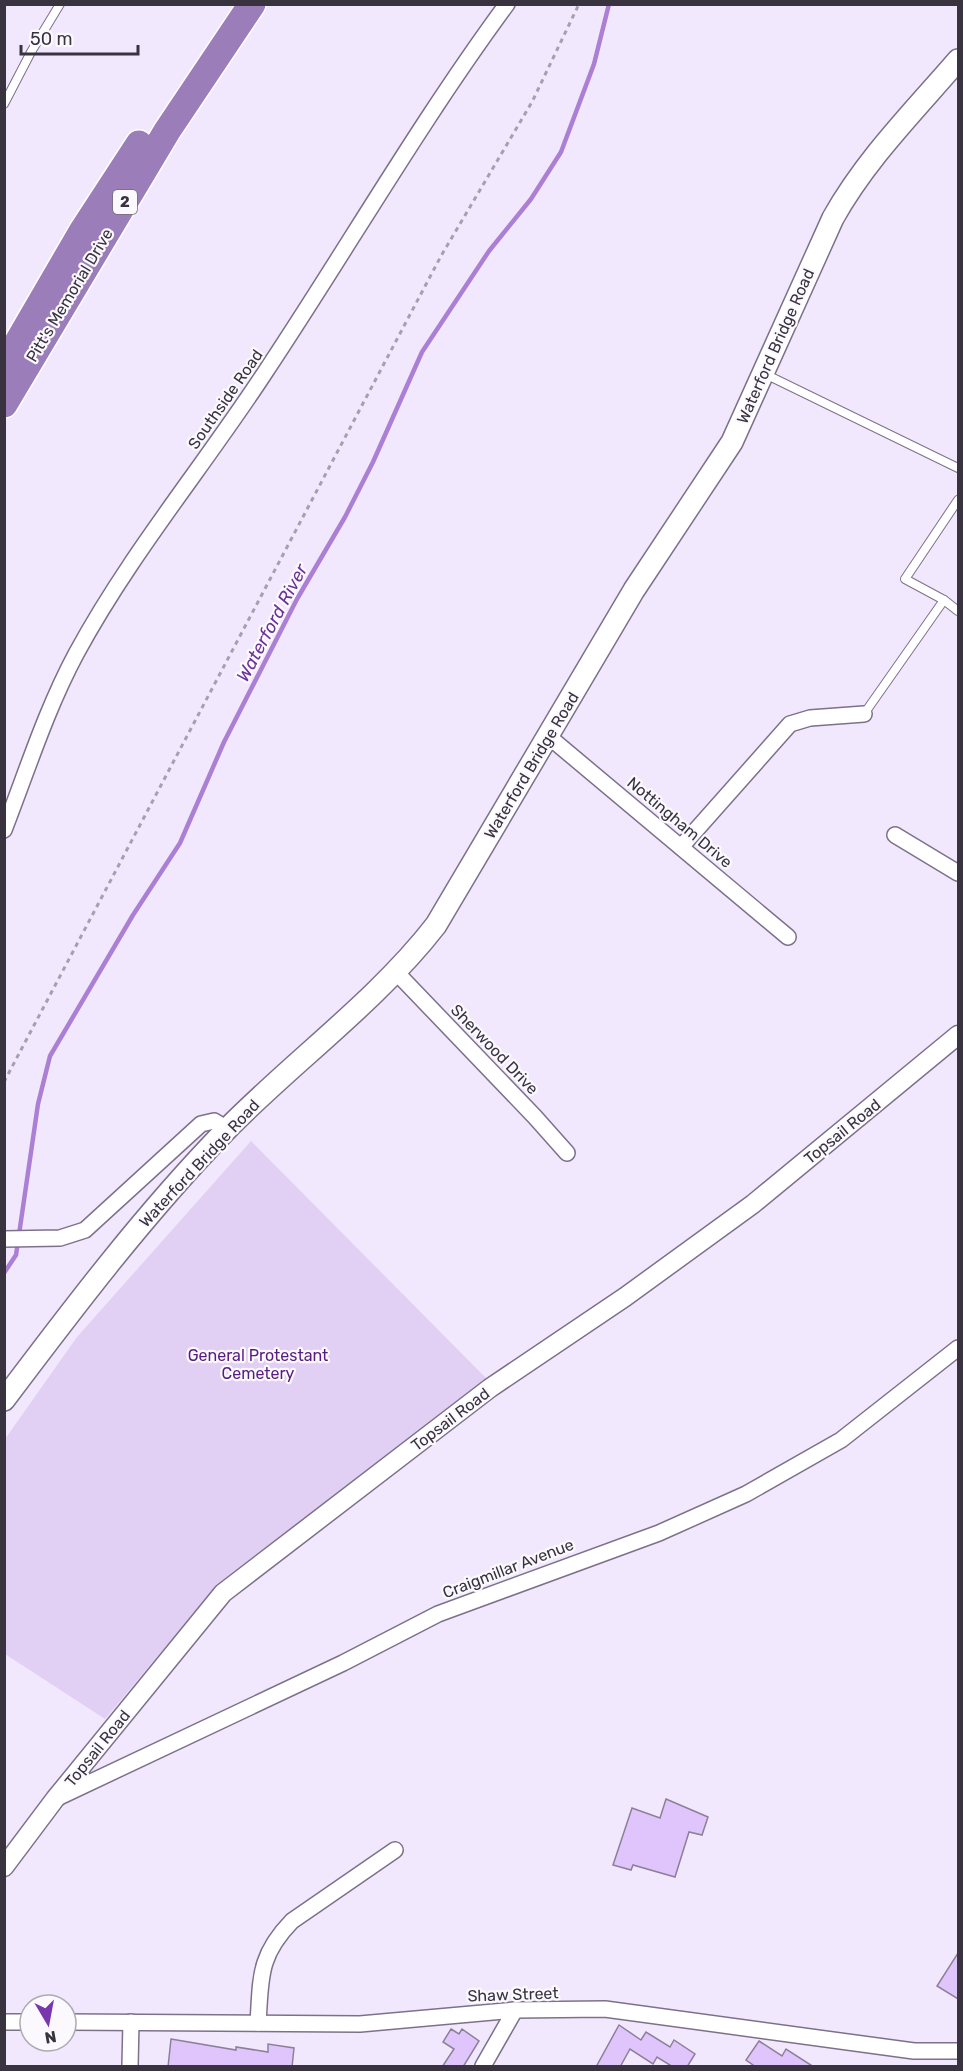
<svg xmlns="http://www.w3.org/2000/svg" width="963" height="2071" font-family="Rubik,sans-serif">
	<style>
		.green { fill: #e1d0f3 }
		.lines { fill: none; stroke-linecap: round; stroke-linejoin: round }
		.stream { stroke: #aa7fd4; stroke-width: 4.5 }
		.building { fill: #dfc5fb; stroke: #8c8099; stroke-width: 1.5 }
		.service-casing { stroke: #7d718a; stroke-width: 10 }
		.minor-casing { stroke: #7d718a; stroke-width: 18 }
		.tertiary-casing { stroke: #7d718a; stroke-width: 21 }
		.secondary-casing { stroke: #7d718a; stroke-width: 24 }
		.motorway-casing { stroke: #fff; stroke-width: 30 }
		.path { stroke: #a79fb1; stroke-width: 3; stroke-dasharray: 4.5 4.5; stroke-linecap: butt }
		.service { stroke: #fff; stroke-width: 8 }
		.minor { stroke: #fff; stroke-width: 15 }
		.tertiary { stroke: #fff; stroke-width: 18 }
		.secondary { stroke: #fff; stroke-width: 21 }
		.motorway { stroke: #9b7db9; stroke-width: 27 }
		.labels { text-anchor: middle; stroke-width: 4.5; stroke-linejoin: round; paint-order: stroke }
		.shield { fill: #fbf9fe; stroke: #726e78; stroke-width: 1.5 }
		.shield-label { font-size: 15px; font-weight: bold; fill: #38333e }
		.street-label { font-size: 16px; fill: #38333e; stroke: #fbf9fe }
		.park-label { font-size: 16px; fill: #571c81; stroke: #fbf9fe }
		.water-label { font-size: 18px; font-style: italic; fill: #6b3397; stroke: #fbf9fe }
	</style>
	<rect width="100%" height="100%" fill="#f2e8fe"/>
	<!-- green -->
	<polygon class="green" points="251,1141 488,1380 214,1589 105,1719 5,1654 5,1439 77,1337"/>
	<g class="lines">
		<!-- stream -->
		<polyline class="stream" points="4,1273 16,1255 38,1104 50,1056 133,915 180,843 224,742 297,599 345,517 373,462 422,352 489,251 531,199 561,152 594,64 609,4"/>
	</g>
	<!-- building -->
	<g class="building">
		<polygon points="666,1799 708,1817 702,1835 689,1832 675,1877 633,1865 631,1870 613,1865 632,1808 660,1818"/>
		<polygon points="958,1953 958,1999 937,1986"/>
		<polygon points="619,2025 641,2040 646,2032 670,2047 674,2040 695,2054 687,2067 673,2067 657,2057 653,2064 630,2049 620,2067 596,2067"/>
		<polygon points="451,2029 459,2034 462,2029 479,2041 463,2067 442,2067 454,2049 443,2042"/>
		<polygon points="171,2039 236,2050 236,2047 268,2052 268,2044 294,2048 292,2067 168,2067"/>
		<polygon points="759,2041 782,2056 786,2049 814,2067 756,2067 746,2060"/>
	</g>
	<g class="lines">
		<defs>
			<g id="service">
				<polyline points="4,104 31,52 60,4"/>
				<polyline points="765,374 958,468"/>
				<polyline points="944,600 958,611"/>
				<polyline points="864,714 944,600 905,579 958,500"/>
			</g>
			<g id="minor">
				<polyline points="548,736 788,937"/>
				<path d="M4,830C27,771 46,710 76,654C130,554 204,466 266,371C347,249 420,122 507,4"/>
				<polyline points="895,835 958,873"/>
				<polyline points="681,847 790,724 810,718 864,714"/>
				<polyline points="395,971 535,1117 567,1153"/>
				<polyline points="4,1239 60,1238 85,1230 201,1124 214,1121 227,1129"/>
				<polyline points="55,1799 343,1663 438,1614 659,1533 746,1494 841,1440 958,1348"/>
				<polyline points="4,2022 30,2022"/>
				<polyline points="66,2022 360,2024 515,2010 605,2009 914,2051 958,2051"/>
				<path d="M258,2023C261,1978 258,1956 292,1921L395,1850"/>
				<polyline points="130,2066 131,2022"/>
				<polyline points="483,2066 515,2010"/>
			</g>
			<polyline id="tertiary" points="4,1867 55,1799 223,1593 490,1388 625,1297 753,1204 958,1035"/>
			<path id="secondary" d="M4,1400C74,1307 146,1212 227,1129C294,1061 378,1000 436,925L634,590L732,442L833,218C866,159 914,111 958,60"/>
			<g id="motorway">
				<polyline points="4,366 83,230 139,144"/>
				<polyline points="4,404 167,131 252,4"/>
			</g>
		</defs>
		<!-- service casing -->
		<use href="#service" class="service-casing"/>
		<!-- minor casing -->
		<use href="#minor" class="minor-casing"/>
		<!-- tertiary casing -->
		<use href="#tertiary" class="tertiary-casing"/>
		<!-- secondary casing -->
		<use href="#secondary" class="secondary-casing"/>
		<!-- motorway casing -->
		<use href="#motorway" class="motorway-casing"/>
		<!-- path -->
		<polyline class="path" points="4,1082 441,256 532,102 579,4"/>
		<!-- service -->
		<use href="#service" class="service"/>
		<!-- minor -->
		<use href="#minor" class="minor"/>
		<!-- tertiary -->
		<use href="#tertiary" class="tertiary"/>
		<!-- secondary -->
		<use href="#secondary" class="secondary"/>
		<!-- motorway -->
		<use href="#motorway" class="motorway"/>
	</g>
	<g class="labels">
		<!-- shield labels -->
		<rect class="shield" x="113" y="190" width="24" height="24" rx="4.5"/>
		<g class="shield-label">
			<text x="125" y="207">2</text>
		</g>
		<!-- street labels -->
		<g class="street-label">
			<text transform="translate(69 295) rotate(-59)" y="6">Pitt's Memorial Drive</text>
			<text transform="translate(775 346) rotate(-66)" y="6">Waterford Bridge Road</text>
			<text transform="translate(225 399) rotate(-55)" y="6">Southside Road</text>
			<text transform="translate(531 765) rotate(-59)" y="6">Waterford Bridge Road</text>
			<text transform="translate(680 822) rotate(40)" y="6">Nottingham Drive</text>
			<text transform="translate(495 1049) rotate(46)" y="6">Sherwood Drive</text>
			<text transform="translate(842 1131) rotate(-39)" y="6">Topsail Road</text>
			<text transform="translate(199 1163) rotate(-47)" y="6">Waterford Bridge Road</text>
			<text transform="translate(450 1419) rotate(-37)" y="6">Topsail Road</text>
			<text transform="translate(508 1568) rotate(-21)" y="6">Craigmillar Avenue</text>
			<text transform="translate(97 1748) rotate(-51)" y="6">Topsail Road</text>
			<text transform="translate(513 1994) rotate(-2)" y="6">Shaw Street</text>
		</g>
		<!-- park labels -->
		<g class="park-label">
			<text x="258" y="1361">General Protestant<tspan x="258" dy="18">Cemetery</tspan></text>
		</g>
		<!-- water labels -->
		<g class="water-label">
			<text transform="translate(272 623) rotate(-62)" y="6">Waterford River</text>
		</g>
	</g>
	<!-- border -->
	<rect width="963" height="2071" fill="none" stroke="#38333e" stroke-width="12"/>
	<!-- north arrow -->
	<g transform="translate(48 2023) rotate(170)"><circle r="28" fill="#fbf9fe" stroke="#adaab1" stroke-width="1.5"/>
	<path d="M0-4.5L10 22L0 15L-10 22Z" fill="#7837ac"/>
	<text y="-9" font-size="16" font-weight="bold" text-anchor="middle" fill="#38333e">N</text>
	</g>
	<!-- scale -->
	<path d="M21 45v9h117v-9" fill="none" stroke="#38333e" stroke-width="3"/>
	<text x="30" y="45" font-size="18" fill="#38333e" stroke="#fbf9fe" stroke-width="4.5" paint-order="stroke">50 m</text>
</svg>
